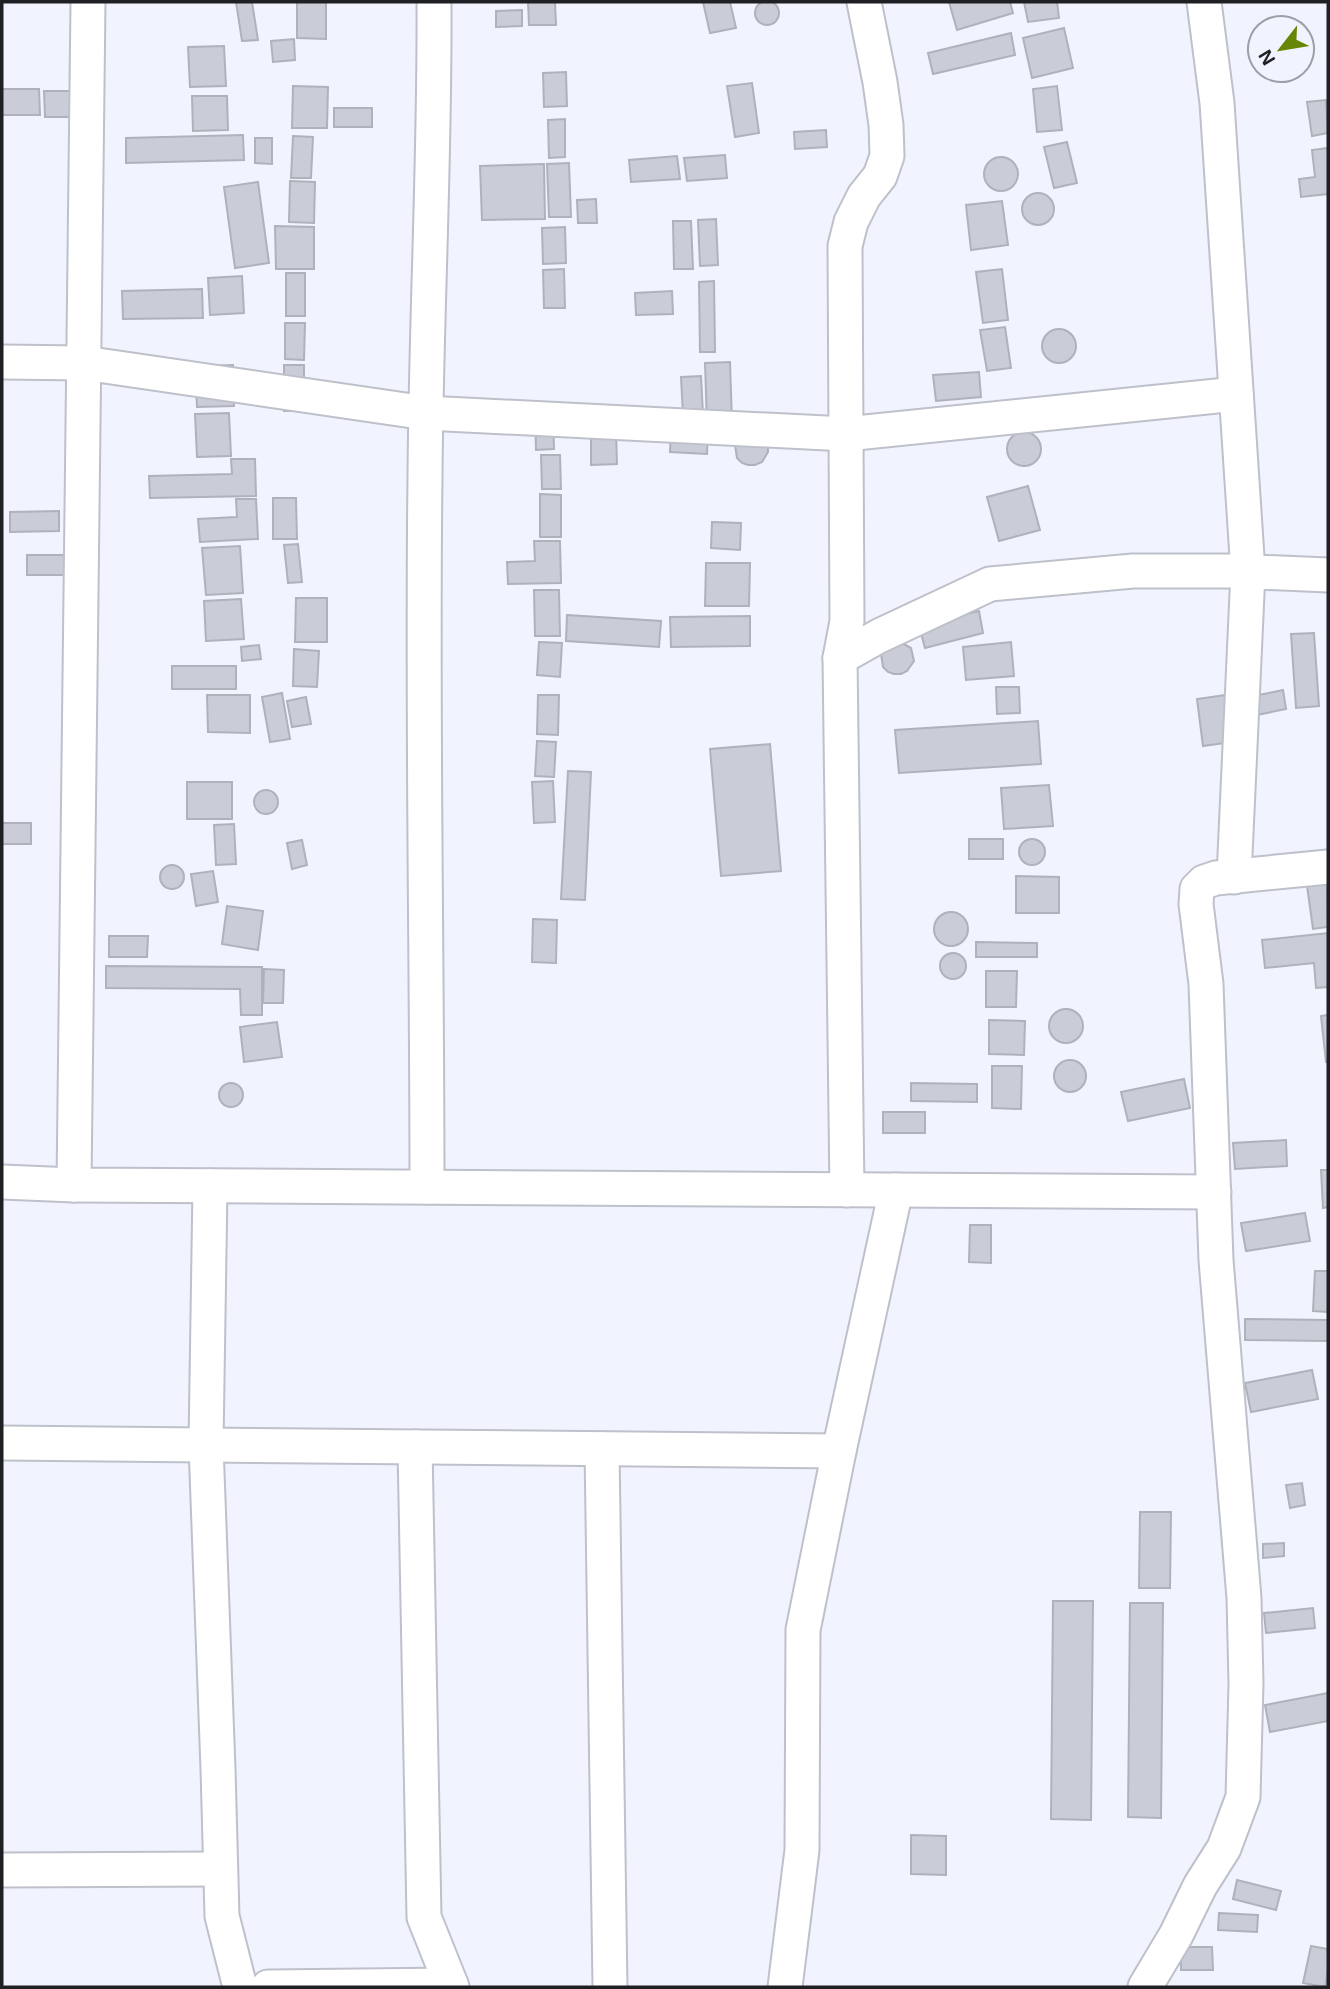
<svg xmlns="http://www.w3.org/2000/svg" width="1330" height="1989" font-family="Arial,sans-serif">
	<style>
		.building { fill: #cacdd7; stroke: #afb1bb; stroke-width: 2 }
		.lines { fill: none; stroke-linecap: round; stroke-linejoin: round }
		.minor-casing { stroke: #bec0ca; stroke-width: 37 }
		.minor { stroke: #fff; stroke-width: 33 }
	</style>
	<rect width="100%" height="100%" fill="#f1f4ff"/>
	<!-- building -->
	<g class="building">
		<circle cx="767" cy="13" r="12"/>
		<polygon points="236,2 252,2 258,40 242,41"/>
		<polygon points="297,2 326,2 326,39 297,38"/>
		<polygon points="528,2 555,2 556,25 529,25"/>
		<polygon points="703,2 730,2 736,28 710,33"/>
		<polygon points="949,2 1010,2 1013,13 957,30"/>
		<polygon points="1024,2 1057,2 1059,18 1028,22"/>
		<polygon points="522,10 522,26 496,27 496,11"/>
		<polygon points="1064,28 1073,68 1032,78 1023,38"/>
		<polygon points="1011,33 1015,55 933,74 928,53"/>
		<polygon points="294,39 295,60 273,62 271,41"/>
		<polygon points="224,46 226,86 190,87 188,47"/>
		<polygon points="566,72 567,106 544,107 543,73"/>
		<polygon points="752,83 759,133 735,137 727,86"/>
		<polygon points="293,86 328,87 327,128 292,128"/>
		<polygon points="1057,86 1062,130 1037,132 1033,89"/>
		<polygon points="2,89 39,89 40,115 2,115"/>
		<polygon points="44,91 73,91 73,117 45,117"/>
		<polygon points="192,96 227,96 228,130 193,131"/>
		<polygon points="1326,100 1328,133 1312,136 1307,102"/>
		<rect x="334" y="108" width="38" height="19"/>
		<polygon points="565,119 565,157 549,158 548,120"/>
		<polygon points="826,130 827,147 795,149 794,132"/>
		<polygon points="243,135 244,160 126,163 126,138"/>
		<polygon points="293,136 313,137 311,178 291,178"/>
		<polygon points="255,138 272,138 272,164 255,163"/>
		<polygon points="1067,142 1077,183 1054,188 1044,147"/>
		<polygon points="1328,148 1328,194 1301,197 1299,179 1315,177 1312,150"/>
		<polygon points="725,155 727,178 687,181 684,158"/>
		<polygon points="677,156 680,179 631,182 629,160"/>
		<circle cx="1001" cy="174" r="17"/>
		<polygon points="569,163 571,217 549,217 547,164"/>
		<polygon points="544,164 545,219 482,220 480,166"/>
		<polygon points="290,181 315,182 314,223 289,222"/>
		<polygon points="258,182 269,263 235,268 224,187"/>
		<circle cx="1038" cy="209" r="16"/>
		<polygon points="596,199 597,223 578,223 577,200"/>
		<polygon points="1002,201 1008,245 971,250 966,205"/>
		<polygon points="716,219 718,265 700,266 698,220"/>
		<polygon points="673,221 691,221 693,269 674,269"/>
		<polygon points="275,226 314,227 314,269 276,269"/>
		<polygon points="565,227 566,263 543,264 542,228"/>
		<polygon points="564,269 565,308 544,308 543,270"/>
		<polygon points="1002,269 1008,320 983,323 976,272"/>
		<rect x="286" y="273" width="19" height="43"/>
		<polygon points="242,276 244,313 210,315 208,278"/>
		<polygon points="714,281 715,352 700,352 699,282"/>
		<polygon points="202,289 203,318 123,319 122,291"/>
		<polygon points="672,291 673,314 636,315 635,293"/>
		<polygon points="285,323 305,323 304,360 285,359"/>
		<polygon points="1005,327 1011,368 987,371 980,330"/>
		<circle cx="1059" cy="346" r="17"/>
		<polygon points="730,362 732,423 707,423 705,363"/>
		<polygon points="233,365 234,406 197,407 195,366"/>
		<rect x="284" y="365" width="20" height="46"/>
		<polygon points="979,372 981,397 936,401 933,375"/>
		<polygon points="701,376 703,414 683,415 681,377"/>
		<polygon points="229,413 231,456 197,457 195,414"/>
		<polygon points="553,413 554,449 536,450 535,414"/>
		<polygon points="671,427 708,429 707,454 670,452"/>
		<polygon points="591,432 616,432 617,464 591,465"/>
		<circle cx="1024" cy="449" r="17"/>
		<polygon points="735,445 768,445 768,452 762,462 755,465 748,465 742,463 737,458"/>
		<polygon points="541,455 560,455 561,489 542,489"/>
		<polygon points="231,459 255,459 256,496 150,498 149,476 232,474"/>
		<polygon points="1028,486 1040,530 999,541 987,497"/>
		<polygon points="540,494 561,495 561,537 540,537"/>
		<polygon points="273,498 296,498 297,539 273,539"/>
		<polygon points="236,499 256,499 258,539 200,542 198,519 237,517"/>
		<polygon points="59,511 59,531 10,532 10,512"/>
		<polygon points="712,522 741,523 740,550 711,548"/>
		<polygon points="534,541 560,541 561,583 508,584 507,562 535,561"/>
		<polygon points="298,544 302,582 288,583 284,545"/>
		<polygon points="240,546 243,593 206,595 202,548"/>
		<rect x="27" y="555" width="37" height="20"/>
		<polygon points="706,563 750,563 749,606 705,606"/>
		<polygon points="534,590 559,590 560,636 535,636"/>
		<polygon points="296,598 327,598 327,642 295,642"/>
		<polygon points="241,599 244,639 206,641 204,601"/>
		<polygon points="979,611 983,633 925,648 919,626"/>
		<polygon points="567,615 661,621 659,647 566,641"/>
		<polygon points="750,616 750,646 671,647 670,617"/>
		<polygon points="1314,633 1319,706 1296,708 1291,634"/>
		<polygon points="539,642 562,643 560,677 537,675"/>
		<polygon points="900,642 911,648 914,661 907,671 901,674 894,674 888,672 883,667 881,654"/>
		<polygon points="1011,642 1014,676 966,680 963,647"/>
		<polygon points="259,645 261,659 242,661 241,647"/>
		<polygon points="294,649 319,651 317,687 293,686"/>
		<rect x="172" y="666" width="64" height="23"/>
		<polygon points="996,687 1019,687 1020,713 997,714"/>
		<polygon points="1283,690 1286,709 1257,715 1254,696"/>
		<polygon points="282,693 290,739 270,742 262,697"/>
		<polygon points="1233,694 1239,741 1203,746 1197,699"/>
		<polygon points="207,695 250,695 250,733 208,732"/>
		<polygon points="538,695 559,695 558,735 537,734"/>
		<polygon points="306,697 311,724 292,727 287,701"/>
		<polygon points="1038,721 1041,764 899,773 895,730"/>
		<polygon points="537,741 556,742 554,777 535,776"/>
		<polygon points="770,744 781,871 721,876 710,749"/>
		<polygon points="568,771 591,772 585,900 561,899"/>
		<polygon points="553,781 555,822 534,823 532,782"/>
		<rect x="187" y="782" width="45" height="37"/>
		<polygon points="1049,785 1053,826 1004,829 1001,788"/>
		<circle cx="266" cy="802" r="12"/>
		<rect x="2" y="823" width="29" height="21"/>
		<polygon points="234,824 236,864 216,865 214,825"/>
		<circle cx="1032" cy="852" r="13"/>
		<rect x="969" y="839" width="34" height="20"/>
		<polygon points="302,840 307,865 292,869 287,843"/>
		<circle cx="172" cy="877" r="12"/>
		<polygon points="213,871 218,902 196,906 191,874"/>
		<polygon points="1016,876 1059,877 1059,913 1016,913"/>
		<polygon points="1327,884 1328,927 1313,929 1307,886"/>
		<polygon points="227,906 263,911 258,950 222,944"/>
		<circle cx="951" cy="929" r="17"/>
		<polygon points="533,919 557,920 556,963 532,962"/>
		<polygon points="1328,933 1328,987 1316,988 1314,963 1265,968 1262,940"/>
		<polygon points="109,936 148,936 147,957 109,957"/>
		<polygon points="976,942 1037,943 1037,957 976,957"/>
		<circle cx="953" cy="966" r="13"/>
		<polygon points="106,966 262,967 262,1015 241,1015 240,989 106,988"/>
		<polygon points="264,969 284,970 283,1003 263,1003"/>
		<polygon points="986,971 1017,971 1016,1007 986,1007"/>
		<circle cx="1066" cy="1026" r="17"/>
		<polygon points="1328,1015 1328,1062 1326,1062 1321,1016"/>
		<polygon points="989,1020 1025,1021 1024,1055 989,1054"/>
		<polygon points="277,1022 282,1057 244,1062 240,1027"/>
		<circle cx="1070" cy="1076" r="16"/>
		<polygon points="992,1066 1022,1066 1021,1109 992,1108"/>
		<polygon points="1184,1079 1190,1108 1128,1121 1121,1092"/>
		<circle cx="231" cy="1095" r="12"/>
		<polygon points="911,1083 977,1084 977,1102 911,1101"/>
		<rect x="883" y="1112" width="42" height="21"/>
		<polygon points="1286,1140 1287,1166 1235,1169 1233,1143"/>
		<polygon points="1321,1170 1328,1170 1328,1207 1323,1208"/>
		<polygon points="1305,1213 1310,1241 1246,1251 1241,1223"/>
		<polygon points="970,1225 991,1225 991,1263 969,1262"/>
		<polygon points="1315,1271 1328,1271 1328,1312 1313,1311"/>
		<polygon points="1245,1319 1328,1320 1328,1341 1245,1340"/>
		<polygon points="1312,1370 1318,1399 1251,1412 1245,1383"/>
		<polygon points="1302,1483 1305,1505 1290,1508 1286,1485"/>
		<polygon points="1140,1512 1171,1512 1170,1588 1139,1588"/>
		<polygon points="1284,1543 1284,1556 1263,1558 1263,1544"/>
		<polygon points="1053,1601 1093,1601 1091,1820 1051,1819"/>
		<polygon points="1130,1603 1163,1603 1161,1818 1128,1817"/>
		<polygon points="1313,1608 1315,1628 1266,1633 1264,1613"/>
		<polygon points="1328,1693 1328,1721 1270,1732 1265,1705"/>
		<polygon points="911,1835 946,1836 946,1875 911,1874"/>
		<polygon points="1237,1880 1281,1891 1276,1910 1233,1899"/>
		<polygon points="1219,1913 1258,1915 1257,1932 1218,1930"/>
		<polygon points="1311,1946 1328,1949 1328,1971 1325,1987 1303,1983"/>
		<polygon points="1181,1947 1212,1947 1213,1970 1181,1970"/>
	</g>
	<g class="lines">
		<defs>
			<g id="minor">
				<polyline points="1204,2 1217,103 1248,572 1234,877"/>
				<polyline points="2,362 84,363 426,413 846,434 1236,394"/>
				<polyline points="840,658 879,636 990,584 1133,571 1231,571 1328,575"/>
				<polyline points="2,1182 74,1185 1214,1192"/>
				<polyline points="74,1185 88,2"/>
				<polyline points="210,1186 206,1445 218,1769 222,1916 240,1987"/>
				<path d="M427,1187C427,951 422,714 425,478C426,319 435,161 434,2"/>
				<polyline points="847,1190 840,658 847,621 845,246 851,222 864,196 880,176 887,156 886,125 880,82 864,2"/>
				<polyline points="2,1443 839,1451"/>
				<polyline points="415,1447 424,1917 452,1987"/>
				<polyline points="602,1449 610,1987"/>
				<polyline points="2,1870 220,1869"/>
				<polyline points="268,1987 451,1985"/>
				<polyline points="785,1987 802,1850 803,1630 839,1451 896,1190"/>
				<polyline points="1145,1987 1176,1935 1200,1886 1224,1848 1243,1797 1246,1684 1244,1598 1216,1260 1206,984 1196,904 1197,889 1204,882 1216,878 1328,867"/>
			</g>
		</defs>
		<!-- minor casing -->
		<use href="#minor" class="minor-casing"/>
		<!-- minor -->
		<use href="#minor" class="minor"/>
	</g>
	<!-- border -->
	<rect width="1330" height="1989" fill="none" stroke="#1f2023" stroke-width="7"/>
	<!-- north arrow -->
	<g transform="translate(1281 49) rotate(239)"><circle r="33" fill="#f1f4ff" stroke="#9d9fa7" stroke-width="2"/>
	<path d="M0-5L12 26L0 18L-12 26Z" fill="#668703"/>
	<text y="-10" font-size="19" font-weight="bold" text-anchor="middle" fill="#1f2023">N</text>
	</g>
</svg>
